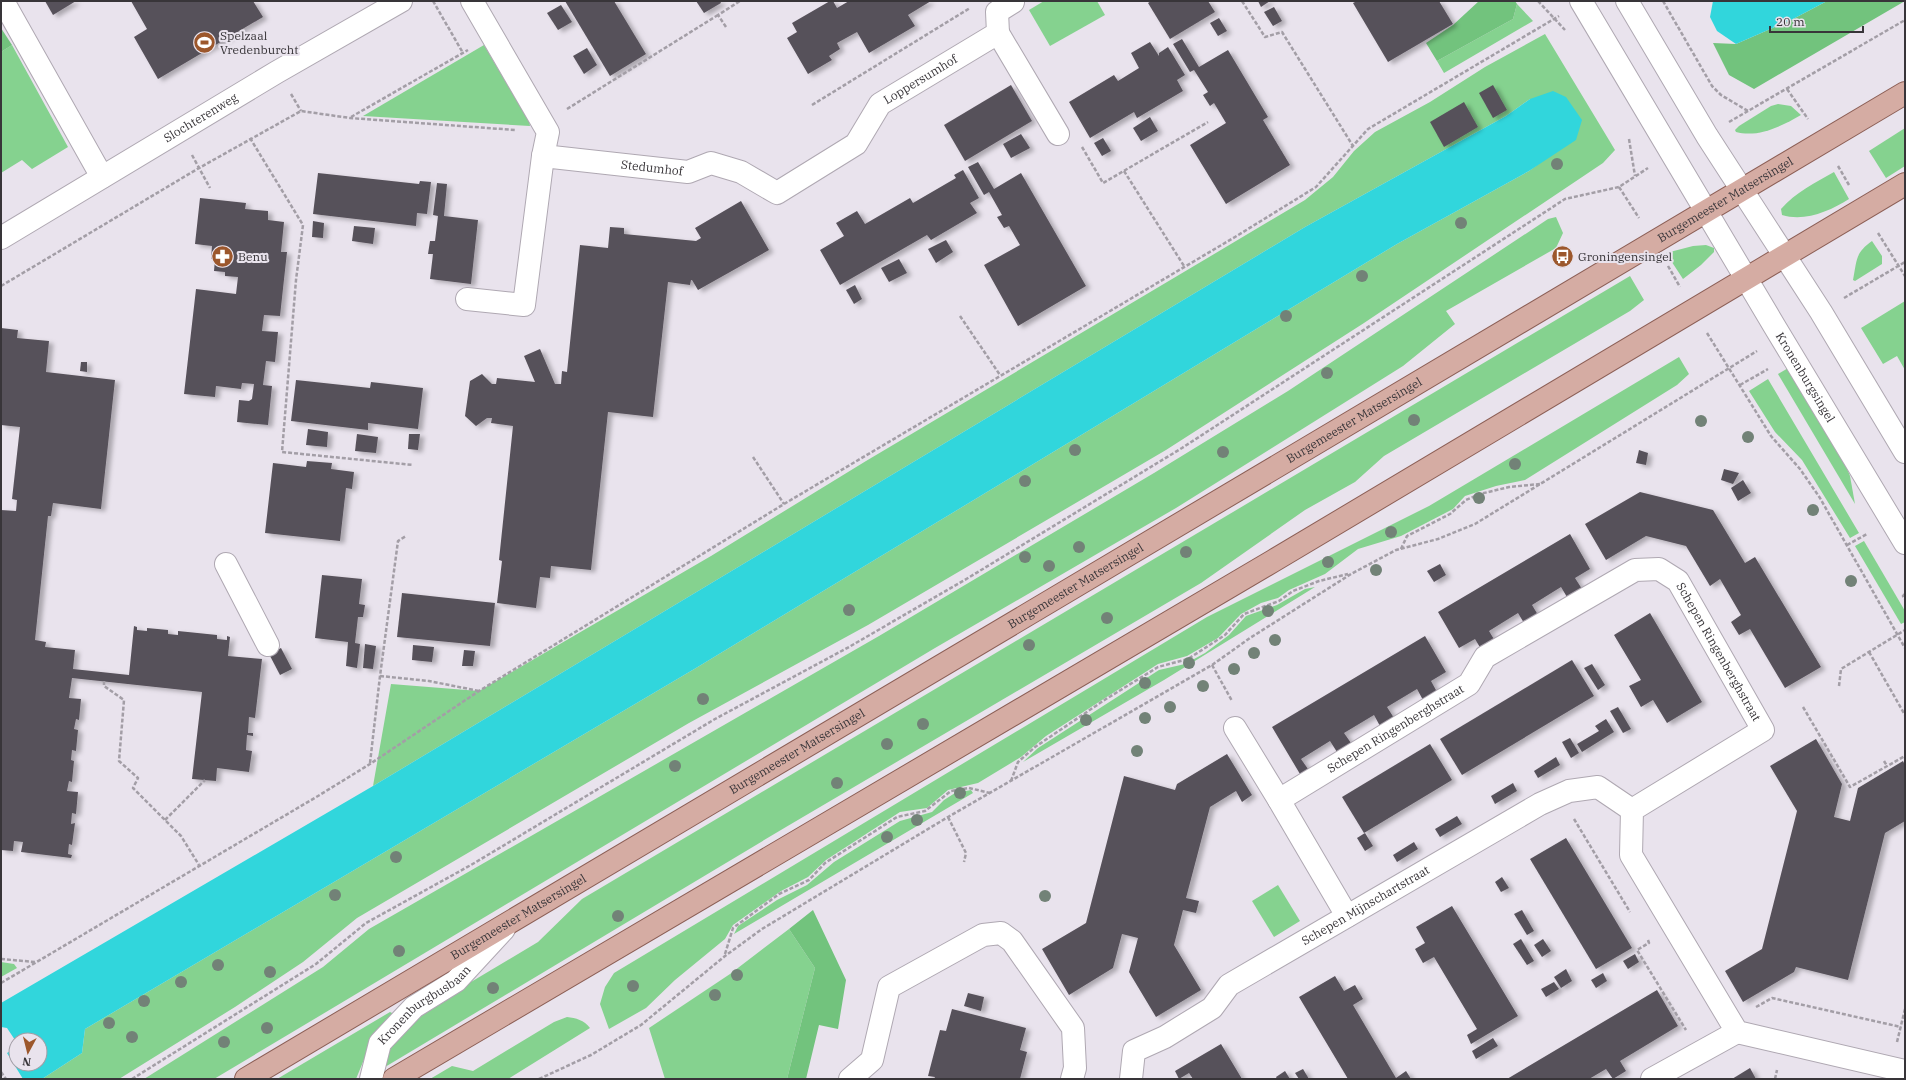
<svg xmlns="http://www.w3.org/2000/svg" width="1906" height="1080" font-family="'IBM Plex Serif',serif">
	<style>
		.green { fill: #85d28f }
		.forest { fill: #72c37d }
		.water { fill: #31d6dc; fill-rule: evenodd }
		.pier { fill: #e9e3ed }
		.building { fill: #57515a; filter: url(#shadow) }
		.lines { fill: none; stroke-linecap: round; stroke-linejoin: round }
		.minor-casing { stroke: #afa8b2; stroke-width: 24 }
		.major-casing { stroke: #8c5f56; stroke-width: 24 }
		.path { stroke: #a39ea6; stroke-width: 2.5; stroke-dasharray: 4 2; stroke-linecap: butt }
		.minor { stroke: #fff; stroke-width: 22 }
		.major { stroke: #d5aca3; stroke-width: 22 }
		.tree { fill: #728277 }
		.labels { text-anchor: middle; stroke-width: 4; stroke-linejoin: round; paint-order: stroke }
		.poi-label { font-size: 12px; fill: #383539; stroke: #e9e3ed; text-anchor: start }
		.street-label { font-size: 12px; fill: #383539; stroke: #e9e3ed }
	</style>
	<defs>
		<filter id="shadow"><feDropShadow dx="4.5" dy="2.5" stdDeviation="2" flood-color="#0004"/></filter>
	</defs>
	<rect width="100%" height="100%" fill="#e9e3ed"/>
	<!-- green -->
	<g class="green">
		<polygon points="1044,1 1097,1 1105,15 1050,46 1029,10"/>
		<polygon points="1517,4 1533,21 1444,73 1437,61 1513,19"/>
		<polygon points="1545,34 1615,150 1603,163 1364,323 1166,450 868,625 689,723 357,918 303,962 235,1007 119,1079 42,1079 82,1053 85,1029 696,668 1397,244 1529,171 1544,160 1530,99 1506,116 1305,227 373,786 391,684 479,691 711,556 866,461 1305,200 1333,177 1354,151 1375,132 1430,102 1485,67"/>
		<polygon points="12,45 68,147 32,169 22,160 1,173 1,52"/>
		<polygon points="484,45 529,121 530,126 363,116"/>
		<path d="M1778,104L1791,106L1801,115C1782,126 1758,138 1736,132L1735,130L1739,126L1771,106Z"/>
		<polygon points="1905,128 1905,166 1886,178 1869,151"/>
		<path d="M1834,172L1849,199C1830,211 1805,222 1782,215L1781,209C1796,192 1815,183 1834,172Z"/>
		<polygon points="1556,217 1563,233 1556,248 1446,311 1455,324 1403,366 1176,508 935,648 214,1079 144,1079 323,967 369,929 879,636 1154,473 1288,391 1548,219"/>
		<path d="M1872,241L1882,256V264L1855,281L1853,280C1857,260 1855,253 1872,241Z"/>
		<polygon points="1706,245 1714,248 1714,252 1701,265 1683,279 1666,253 1693,246"/>
		<polygon points="1630,276 1644,300 1630,311 1384,456 1355,482 1305,510 1201,583 786,827 380,1070 395,1040 424,1010 538,942 582,899"/>
		<polygon points="1905,301 1905,370 1897,356 1883,364 1861,328"/>
		<polygon points="1679,357 1689,374 1677,385 1525,480 1496,486 1465,496 1453,509 1401,536 1358,549 1325,574 1289,590 1278,598 1261,603 1241,614 1218,638 1187,656 1158,664 1046,736 1021,757 978,783 948,790 927,808 900,812 826,860 808,877 781,891 733,925 725,939 675,980 646,1008 609,1029 600,1004 605,987 614,973 1207,617 1429,506"/>
		<polygon points="1790,367 1840,451 1850,476 1855,504 1778,374"/>
		<polygon points="1768,379 1859,533 1850,538 1802,460 1775,432 1749,391"/>
		<polygon points="1864,541 1905,611 1905,622 1901,624 1855,546"/>
		<polygon points="1315,587 1164,680 1023,762 1038,748 1159,670 1185,664 1205,653 1229,635 1246,616 1277,605 1305,589"/>
		<polygon points="971,790 973,793 734,934 738,926 777,900 807,885 834,862 900,821 932,812 944,800 955,793"/>
		<polygon points="1278,885 1300,921 1274,937 1252,901"/>
		<polygon points="789,929 815,968 787,1079 665,1079 649,1028 730,974"/>
		<polygon points="1,962 14,964 17,968 1,977"/>
		<polygon points="390,1012 394,1014 372,1040 356,1079 277,1079"/>
		<path d="M567,1017C576,1018 584,1020 590,1028L508,1079H430L452,1066L473,1071L554,1022Z"/>
	</g>
	<!-- forest -->
	<g class="forest">
		<polygon points="1479,1 1515,1 1517,4 1513,19 1437,61 1426,43 1453,25"/>
		<polygon points="1827,1 1905,1 1754,89 1729,75 1713,43 1736,44 1793,19"/>
		<polygon points="1,28 12,45 1,52"/>
		<polygon points="813,910 846,980 838,1029 819,1025 806,1079 787,1079 815,968 789,929"/>
	</g>
	<!-- water -->
	<g class="water">
		<polygon points="1713,1 1827,1 1793,19 1736,44 1717,31 1710,17"/>
		<path d="M1553,91L1566,97L1582,120L1576,140L1529,171L1397,244L696,668L85,1029L82,1053L42,1079H1V1003L373,786L1305,227L1506,116L1530,99ZM16,1040H40V1064H16Z"/>
	</g>
	<!-- pier -->
	<polygon class="pier" points="1,1027 7,1028 15,1040 12,1050 7,1053 23,1079 1,1079"/>
	<!-- building -->
	<g class="building">
		<polygon points="45,1 76,1 53,15"/>
		<polygon points="131,1 253,1 263,17 158,79 134,37 147,29"/>
		<polygon points="565,1 614,1 646,54 610,76"/>
		<polygon points="696,1 720,1 721,3 704,13"/>
		<polygon points="830,1 833,1 837,8 849,1 931,1 908,15 915,26 869,53 857,32 837,43 840,49 829,56 832,60 808,74 787,38 797,32 792,23"/>
		<polygon points="1151,1 1208,1 1215,12 1170,39 1148,3"/>
		<polygon points="1258,1 1270,1 1261,7"/>
		<polygon points="1357,1 1439,1 1453,24 1388,62 1353,3"/>
		<polygon points="561,5 572,22 558,30 547,13"/>
		<polygon points="1274,7 1282,21 1273,26 1264,12"/>
		<polygon points="1219,18 1227,31 1218,36 1210,23"/>
		<polygon points="1182,39 1199,67 1228,50 1268,117 1263,120 1290,165 1226,204 1190,145 1226,123 1214,103 1210,106 1203,95 1208,92 1194,70 1190,72 1173,44"/>
		<polygon points="1150,42 1159,56 1159,53 1168,47 1185,75 1177,80 1183,91 1137,118 1134,112 1090,138 1069,102 1114,75 1118,81 1139,68 1131,53"/>
		<polygon points="587,48 597,65 584,74 573,56"/>
		<polygon points="1011,85 1032,121 965,161 944,125"/>
		<polygon points="1493,85 1507,110 1493,118 1479,93"/>
		<polygon points="1464,102 1478,127 1444,147 1430,122"/>
		<polygon points="1150,117 1158,131 1141,141 1133,128"/>
		<polygon points="1021,134 1030,148 1011,158 1003,144"/>
		<polygon points="1103,138 1111,151 1102,156 1094,143"/>
		<polygon points="978,162 994,189 1021,173 1086,286 1018,326 984,265 1020,245 1009,226 1004,228 997,217 1002,215 989,192 984,195 968,167"/>
		<polygon points="963,170 979,198 970,203 977,213 931,240 927,235 840,285 820,250 844,236 836,223 857,211 865,224 910,198 913,203 956,178 954,175"/>
		<polygon points="318,173 419,184 420,181 431,182 427,214 417,213 416,226 313,214"/>
		<polygon points="437,183 447,184 444,216 478,220 471,284 430,279 433,254 428,254 430,241 435,241 438,216 433,215"/>
		<polygon points="200,198 246,203 245,209 268,211 268,220 284,222 281,252 287,252 280,316 264,315 262,331 278,332 275,362 266,361 263,385 272,386 268,425 237,422 239,400 249,401 252,399 254,384 242,383 241,389 216,386 215,397 184,394 196,289 236,294 238,277 225,276 225,272 214,271 215,259 211,259 212,246 195,244"/>
		<polygon points="741,201 769,250 698,290 692,280 691,280 690,285 668,282 653,417 608,412 591,570 551,566 550,578 540,577 536,608 497,603 502,561 499,560 513,426 491,423 492,418 487,418 476,426 465,416 470,381 482,374 492,384 496,384 497,378 535,382 524,356 540,349 555,384 561,384 562,371 567,372 580,245 608,248 610,227 624,228 624,234 696,241 701,238 695,228"/>
		<polygon points="313,221 324,223 323,238 312,237"/>
		<polygon points="354,226 375,228 373,244 352,241"/>
		<polygon points="946,240 953,252 936,263 928,249"/>
		<polygon points="899,259 907,273 889,282 881,268"/>
		<polygon points="855,285 862,299 854,304 846,290"/>
		<polygon points="1,328 18,330 17,338 49,341 46,372 115,380 101,509 53,503 51,516 48,516 35,640 46,642 45,647 75,650 73,669 129,675 134,626 137,627 137,630 147,631 147,628 168,630 168,634 178,635 178,631 217,635 217,639 227,640 227,636 230,637 228,656 262,659 255,718 249,717 248,733 253,733 253,736 247,735 246,750 252,751 249,772 217,768 216,781 192,779 202,692 72,678 69,698 81,699 79,720 76,719 74,729 78,730 76,751 72,750 71,760 74,761 72,782 69,781 67,791 78,792 76,814 72,813 71,824 75,823 72,845 69,844 68,854 72,855 71,858 21,852 23,842 14,841 13,851 1,850 1,510 16,511 17,500 12,499 20,427 1,425"/>
		<polygon points="81,362 87,362 87,372 80,371"/>
		<polygon points="296,380 370,388 371,382 423,388 418,429 368,423 368,430 291,421"/>
		<polygon points="308,429 328,432 327,447 306,445"/>
		<polygon points="357,434 378,437 376,453 355,451"/>
		<polygon points="409,434 420,434 418,450 408,449"/>
		<polygon points="1639,450 1648,453 1646,465 1636,463"/>
		<polygon points="307,461 332,463 331,469 354,472 352,489 346,488 340,541 265,533 273,463 306,467"/>
		<polygon points="1724,469 1739,473 1733,484 1721,480"/>
		<polygon points="1743,480 1751,493 1738,501 1731,488"/>
		<polygon points="1640,492 1713,510 1745,563 1755,557 1821,667 1785,688 1750,629 1739,635 1731,622 1741,615 1720,579 1710,586 1686,546 1646,536 1606,560 1585,524"/>
		<polygon points="1570,534 1590,569 1575,578 1582,589 1567,597 1561,587 1532,605 1538,615 1524,623 1518,613 1489,631 1495,641 1481,649 1475,639 1459,648 1438,612"/>
		<polygon points="1440,564 1446,575 1434,582 1427,571"/>
		<polygon points="322,575 362,579 359,604 365,605 363,617 358,617 355,643 360,644 357,668 346,666 348,642 315,638"/>
		<polygon points="402,593 495,603 490,646 397,637"/>
		<polygon points="1650,613 1702,702 1667,723 1653,700 1641,707 1629,686 1641,680 1614,635"/>
		<polygon points="1425,636 1446,672 1431,681 1437,692 1423,700 1417,689 1387,707 1394,718 1380,726 1374,715 1344,733 1351,743 1337,752 1330,741 1301,759 1308,769 1300,774 1272,727"/>
		<polygon points="365,644 376,646 373,669 363,668"/>
		<polygon points="413,645 434,647 432,662 412,660"/>
		<polygon points="281,648 292,669 280,675 269,654"/>
		<polygon points="464,650 475,651 473,666 462,666"/>
		<polygon points="1572,660 1594,696 1462,775 1440,739"/>
		<polygon points="1592,664 1605,685 1598,690 1584,668"/>
		<polygon points="1618,707 1631,729 1623,733 1610,711"/>
		<polygon points="1606,719 1614,732 1582,752 1577,744 1599,731 1595,726"/>
		<polygon points="1570,738 1579,753 1571,758 1562,742"/>
		<polygon points="1816,739 1842,784 1834,817 1850,821 1858,788 1903,761 1905,765 1905,821 1885,833 1848,980 1796,967 1794,972 1743,1002 1725,971 1762,949 1797,811 1770,766"/>
		<polygon points="1430,744 1452,780 1364,833 1342,797"/>
		<polygon points="1227,754 1252,795 1242,802 1236,791 1210,807 1186,898 1199,901 1196,913 1183,910 1174,945 1201,990 1156,1017 1129,972 1138,938 1122,934 1113,968 1069,995 1042,949 1086,923 1124,776 1175,790 1177,784"/>
		<polygon points="1556,757 1560,765 1538,778 1534,771"/>
		<polygon points="1513,783 1517,791 1495,804 1491,796"/>
		<polygon points="1457,816 1462,824 1440,837 1435,829"/>
		<polygon points="1365,833 1373,846 1365,851 1357,838"/>
		<polygon points="1566,838 1632,948 1596,969 1530,859"/>
		<polygon points="1414,842 1418,849 1397,862 1393,855"/>
		<polygon points="1502,877 1509,888 1501,892 1495,882"/>
		<polygon points="1452,906 1518,1016 1471,1044 1467,1035 1477,1029 1434,957 1423,963 1415,949 1425,943 1416,927"/>
		<polygon points="1522,910 1534,931 1527,935 1514,914"/>
		<polygon points="1521,939 1534,961 1527,965 1513,944"/>
		<polygon points="1543,939 1551,951 1542,957 1534,945"/>
		<polygon points="1635,954 1639,962 1628,969 1623,961"/>
		<polygon points="1566,969 1572,981 1561,988 1554,977"/>
		<polygon points="1603,973 1607,981 1596,988 1591,980"/>
		<polygon points="1335,976 1344,991 1355,985 1363,999 1353,1005 1396,1078 1406,1071 1411,1079 1348,1079 1299,997"/>
		<polygon points="1554,982 1559,989 1546,997 1541,989"/>
		<polygon points="1657,990 1678,1026 1620,1061 1626,1071 1613,1079 1606,1069 1589,1079 1507,1079"/>
		<polygon points="968,993 984,997 981,1011 964,1006"/>
		<polygon points="952,1009 1026,1028 1020,1050 1027,1052 1020,1079 934,1079 935,1077 928,1076 940,1030 946,1031"/>
		<polygon points="1493,1038 1498,1046 1476,1059 1472,1051"/>
		<polygon points="1221,1044 1242,1079 1193,1079 1189,1073 1179,1079 1175,1071"/>
		<polygon points="1750,1068 1756,1079 1732,1079"/>
		<polygon points="1303,1069 1309,1079 1299,1079 1295,1073"/>
		<polygon points="1285,1071 1290,1079 1277,1079 1276,1077"/>
	</g>
	<g class="lines">
		<defs>
			<g id="minor">
				<polyline points="3,1 102,177"/>
				<polyline points="472,1 548,132 543,156"/>
				<path id="s1" d="M1581,1C1688,182 1796,363 1905,543"/>
				<polyline points="1627,1 1707,136 1821,312 1905,452"/>
				<polyline points="998,33 1058,134"/>
				<path id="s2" d="M1,238L277,72L401,1"/>
				<path id="s3" d="M467,299L524,305L543,156L688,172L711,163L741,172L777,193L856,144L880,104L998,33L997,12L1013,2L1012,1"/>
				<polyline points="226,564 268,645"/>
				<polyline points="1235,728 1279,800"/>
				<path id="s4" d="M1347,916L1279,800L1469,684L1485,657L1635,570L1659,569L1678,581L1763,730L1632,810L1631,855L1737,1032L1905,1071"/>
				<path id="s5" d="M371,1079L380,1043L414,1007L456,981L504,929"/>
				<polyline points="850,1079 872,1060 889,987 983,935 1001,933 1012,941 1073,1028 1075,1068 1072,1079"/>
				<path id="s6" d="M1131,1079L1134,1051L1165,1037L1212,1008L1229,985L1540,804L1569,791L1598,787L1632,810"/>
				<polyline points="1652,1079 1737,1032"/>
			</g>
			<g id="major">
				<path id="s7" d="M246,1079L1905,93"/>
				<polyline points="394,1079 1273,561 1905,184"/>
			</g>
		</defs>
		<!-- minor casing -->
		<use href="#minor" class="minor-casing"/>
		<!-- major casing -->
		<use href="#major" class="major-casing"/>
		<!-- path -->
		<g class="path">
			<polyline points="433,1 463,53"/>
			<polyline points="1242,1 1265,37 1282,32 1353,146"/>
			<polyline points="1538,1 1565,30"/>
			<polyline points="1663,1 1712,86 1721,95 1748,111"/>
			<polyline points="726,27 718,15 740,1"/>
			<polyline points="1787,89 1808,119"/>
			<polyline points="291,94 301,111"/>
			<polyline points="812,105 970,8"/>
			<polyline points="567,109 718,15"/>
			<polyline points="351,117 468,50"/>
			<polyline points="1729,122 1905,20"/>
			<polyline points="250,138 303,225 296,280 282,452 413,465"/>
			<polyline points="1629,139 1635,176"/>
			<polyline points="1082,147 1103,183 1208,122"/>
			<polyline points="192,155 210,188"/>
			<polyline points="1838,166 1849,185"/>
			<polyline points="1124,171 1184,266"/>
			<polyline points="1619,187 1639,218"/>
			<polyline points="1878,233 1905,276"/>
			<polyline points="1668,266 1680,287"/>
			<polyline points="1,286 199,168 301,111 350,118 515,130"/>
			<polyline points="1844,298 1905,262"/>
			<polyline points="960,316 1000,375"/>
			<polyline points="1707,333 1771,436 1800,469 1820,498 1905,648"/>
			<polyline points="1740,385 1768,369"/>
			<polyline points="753,457 784,504"/>
			<polyline points="1847,545 1867,534"/>
			<polyline points="1401,549 1407,536 1450,514 1466,500 1480,494 1509,487 1540,484"/>
			<polyline points="1905,594 1903,596 1905,599"/>
			<polyline points="1869,652 1905,715"/>
			<polyline points="1212,665 1232,701"/>
			<polyline points="380,676 429,681 479,691"/>
			<polyline points="104,681 104,686 124,700 119,761 138,778 133,788 181,836 199,865"/>
			<polyline points="1839,686 1841,669 1905,630"/>
			<polyline points="1803,707 1850,787 1905,756"/>
			<polyline points="1884,761 1887,766"/>
			<polyline points="370,763 380,676 398,541 406,536"/>
			<polyline points="1011,781 1018,762 1035,747 1106,699 1158,667 1188,659 1225,635 1244,614 1279,601 1293,591 1319,581 1348,574"/>
			<polyline points="948,817 966,853 964,862"/>
			<polyline points="1574,819 1630,912"/>
			<polyline points="165,820 205,780"/>
			<polyline points="1648,940 1649,943 1637,950 1686,1030"/>
			<polyline points="725,954 733,928 779,894 809,880 825,863 897,817 925,811 951,791 969,788 990,793"/>
			<polyline points="1,959 35,962"/>
			<polyline points="1,983 318,796 370,764 479,691 784,504 1235,237 1316,187 1368,129 1559,16"/>
			<polyline points="1756,1007 1772,998 1901,1027"/>
			<polyline points="1897,1042 1905,1009"/>
			<polyline points="1,1072 6,1079"/>
			<polyline points="132,1079 316,964 366,923 471,865 715,719 849,647 968,578 1182,448 1565,199 1619,187 1648,168"/>
			<polyline points="539,1079 591,1055 641,1025 725,956 762,929 948,817 1212,665 1250,638 1351,574 1396,550 1438,539 1475,524 1757,351"/>
			<polyline points="1775,1079 1777,1070"/>
		</g>
		<!-- minor -->
		<use href="#minor" class="minor"/>
		<!-- major -->
		<use href="#major" class="major"/>
	</g>
	<!-- trees -->
	<g class="tree">
		<circle cx="1557" cy="164" r="6"/>
		<circle cx="1461" cy="223" r="6"/>
		<circle cx="1362" cy="276" r="6"/>
		<circle cx="1286" cy="316" r="6"/>
		<circle cx="1327" cy="373" r="6"/>
		<circle cx="1414" cy="420" r="6"/>
		<circle cx="1701" cy="421" r="6"/>
		<circle cx="1748" cy="437" r="6"/>
		<circle cx="1075" cy="450" r="6"/>
		<circle cx="1223" cy="452" r="6"/>
		<circle cx="1515" cy="464" r="6"/>
		<circle cx="1025" cy="481" r="6"/>
		<circle cx="1479" cy="498" r="6"/>
		<circle cx="1813" cy="510" r="6"/>
		<circle cx="1391" cy="532" r="6"/>
		<circle cx="1079" cy="547" r="6"/>
		<circle cx="1186" cy="552" r="6"/>
		<circle cx="1025" cy="557" r="6"/>
		<circle cx="1328" cy="562" r="6"/>
		<circle cx="1049" cy="566" r="6"/>
		<circle cx="1376" cy="570" r="6"/>
		<circle cx="1851" cy="581" r="6"/>
		<circle cx="849" cy="610" r="6"/>
		<circle cx="1268" cy="611" r="6"/>
		<circle cx="1107" cy="618" r="6"/>
		<circle cx="1275" cy="640" r="6"/>
		<circle cx="1029" cy="645" r="6"/>
		<circle cx="1254" cy="653" r="6"/>
		<circle cx="1189" cy="663" r="6"/>
		<circle cx="1234" cy="669" r="6"/>
		<circle cx="1145" cy="683" r="6"/>
		<circle cx="1203" cy="686" r="6"/>
		<circle cx="703" cy="699" r="6"/>
		<circle cx="1170" cy="707" r="6"/>
		<circle cx="1145" cy="718" r="6"/>
		<circle cx="1086" cy="720" r="6"/>
		<circle cx="923" cy="724" r="6"/>
		<circle cx="887" cy="744" r="6"/>
		<circle cx="1137" cy="751" r="6"/>
		<circle cx="675" cy="766" r="6"/>
		<circle cx="837" cy="783" r="6"/>
		<circle cx="960" cy="793" r="6"/>
		<circle cx="917" cy="820" r="6"/>
		<circle cx="887" cy="837" r="6"/>
		<circle cx="396" cy="857" r="6"/>
		<circle cx="335" cy="895" r="6"/>
		<circle cx="1045" cy="896" r="6"/>
		<circle cx="618" cy="916" r="6"/>
		<circle cx="399" cy="951" r="6"/>
		<circle cx="218" cy="965" r="6"/>
		<circle cx="270" cy="972" r="6"/>
		<circle cx="737" cy="975" r="6"/>
		<circle cx="181" cy="982" r="6"/>
		<circle cx="633" cy="986" r="6"/>
		<circle cx="493" cy="988" r="6"/>
		<circle cx="715" cy="995" r="6"/>
		<circle cx="144" cy="1001" r="6"/>
		<circle cx="109" cy="1023" r="6"/>
		<circle cx="267" cy="1028" r="6"/>
		<circle cx="132" cy="1037" r="6"/>
		<circle cx="224" cy="1042" r="6"/>
	</g>
	<!-- icons -->
	<defs>
		<symbol id="stadium-disc" viewBox="-11 -11 22 22"><circle r="9.5" fill="#9c572c" stroke="#e9e3ed"/><path d="M0-5a6.5 5 0 1 0 0 10a6.5 5 0 1 0 0-10ZM-3.5-1.8h7v3.6h-7Z" fill="#fff"/></symbol>
		<symbol id="pharmacy-disc" viewBox="-11 -11 22 22"><circle r="9.5" fill="#9c572c" stroke="#e9e3ed"/><path d="M-2-6h4v4h4v4h-4v4h-4v-4h-4v-4h4Z" fill="#fff"/></symbol>
		<symbol id="bus-disc" viewBox="-11 -11 22 22"><circle r="9.5" fill="#9c572c" stroke="#e9e3ed"/><path d="M-5-6H5V4H4V6H2V4H-2V6H-4V4H-5ZM-3.5-4V0h7V-4ZM-3.5 1.2v1.5H-2V1.2ZM2 1.2v1.5H3.5V1.2Z" fill="#fff"/></symbol>
	</defs>
	<g fill-rule="evenodd">
		<use href="#stadium-disc" x="192" y="30" width="25" height="25"/>
		<use href="#pharmacy-disc" x="210" y="244" width="25" height="25"/>
		<use href="#bus-disc" x="1550" y="244" width="25" height="25"/>
	</g>
	<g class="labels">
		<!-- poi labels -->
		<g class="poi-label">
			<text x="220" y="40">Spelzaal<tspan x="220" dy="14">Vredenburcht</tspan></text>
			<text x="238" y="261">Benu</text>
			<text x="1578" y="261">Groningensingel</text>
		</g>
		<!-- street labels -->
		<g class="street-label">
			<text dy="4" stroke="none"><textPath href="#s3" startOffset="638">Loppersumhof</textPath></text>
			<text dy="4" stroke="none"><textPath href="#s2" startOffset="233">Slochterenweg</textPath></text>
			<text dy="4" stroke="none"><textPath href="#s3" startOffset="317">Stedumhof</textPath></text>
			<text dy="4" stroke="none"><textPath href="#s7" startOffset="1721">Burgemeester Matsersingel</textPath></text>
			<text dy="4" stroke="none"><textPath href="#s1" startOffset="438">Kronenburgsingel</textPath></text>
			<text dy="4" stroke="none"><textPath href="#s7" startOffset="1289">Burgemeester Matsersingel</textPath></text>
			<text dy="4" stroke="none"><textPath href="#s7" startOffset="965">Burgemeester Matsersingel</textPath></text>
			<text dy="4" stroke="none"><textPath href="#s4" startOffset="690">Schepen Ringenberghstraat</textPath></text>
			<text dy="4" stroke="none"><textPath href="#s4" startOffset="271">Schepen Ringenberghstraat</textPath></text>
			<text dy="4" stroke="none"><textPath href="#s7" startOffset="641">Burgemeester Matsersingel</textPath></text>
			<text dy="4" stroke="none"><textPath href="#s6" startOffset="304">Schepen Mijnschartstraat</textPath></text>
			<text dy="4" stroke="none"><textPath href="#s7" startOffset="317">Burgemeester Matsersingel</textPath></text>
			<text dy="4" stroke="none"><textPath href="#s5" startOffset="96">Kronenburgbusbaan</textPath></text>
		</g>
	</g>
	<!-- border -->
	<rect width="1906" height="1080" fill="none" stroke="#383539" stroke-width="4"/>
	<!-- north arrow -->
	<g transform="translate(28 1052) rotate(187)"><circle r="19" fill="#e9e3ed" stroke="#a29da5"/>
	<path d="M0-3L7 15L0 10L-7 15Z" fill="#9c572c"/>
	<text y="-6" font-size="11" font-weight="bold" text-anchor="middle" fill="#383539">N</text>
	</g>
	<!-- scale -->
	<path d="M1770 26v6h93v-6" fill="none" stroke="#383539" stroke-width="2"/>
	<text x="1776" y="26" font-size="12" fill="#383539" stroke="#e9e3ed" stroke-width="3" paint-order="stroke">20 m</text>
</svg>
